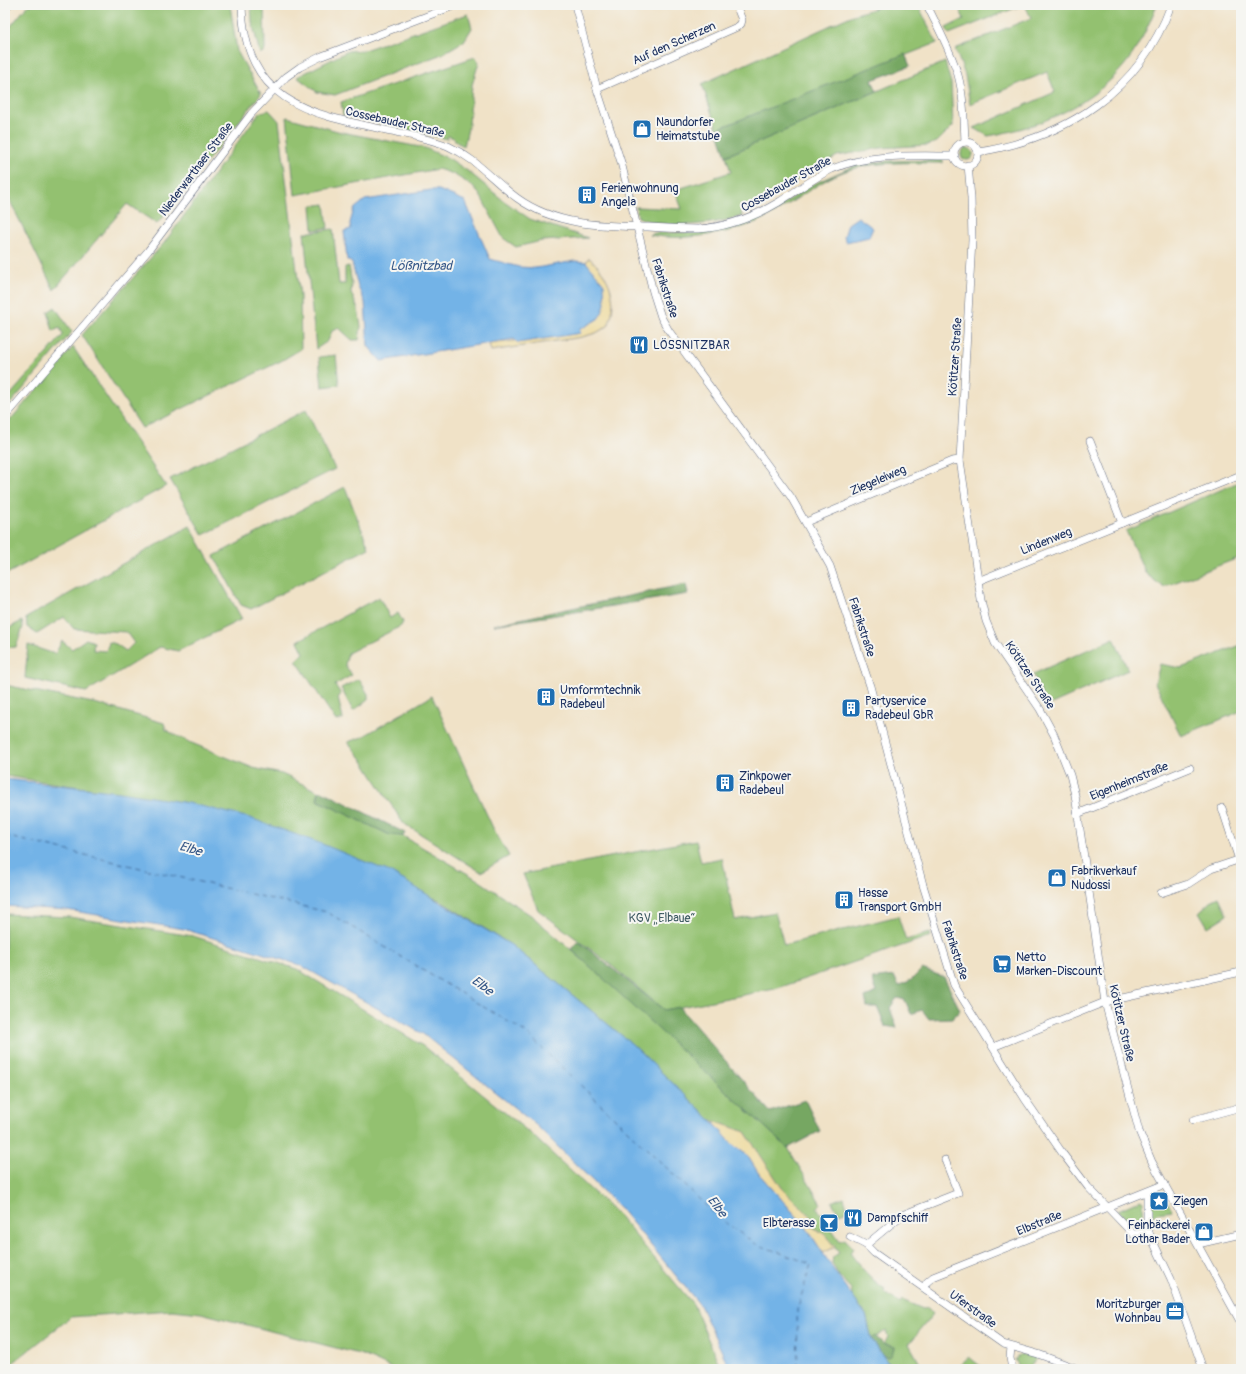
<svg xmlns="http://www.w3.org/2000/svg" width="1246" height="1374" font-family="Pangolin,sans-serif">
	<style>
		.green { fill: #93c170; stroke: #577867 }
		.forest { fill: #76a762; stroke: #486b60 }
		.sand { fill: #eeda9e; stroke: #84847e }
		.water { fill: #73b3e7; stroke: #4771a2 }
		.lines { fill: none; stroke-linecap: round; stroke-linejoin: round }
		.ferry { stroke: #355787; stroke-width: 1; stroke-dasharray: 5 4; stroke-linecap: butt }
		.minor-casing { stroke: #666e83; stroke-width: 8 }
		.minor { stroke: #fff; stroke-width: 7 }
		.rail-casing { stroke: #1b2f5e; stroke-width: 3.5 }
		.rail { stroke: #f6f6f2; stroke-width: 2; stroke-dasharray: 6; stroke-linecap: butt }
		.labels { text-anchor: middle; stroke-width: 4; stroke-linejoin: round; paint-order: stroke }
		.street-label { font-size: 12px; fill: #1b2f5e; stroke: #f6f6f2 }
		.poi-label { font-size: 12px; fill: #1b2f5e; stroke: #f6f6f2; text-anchor: start }
		.park-label { font-size: 12px; fill: #3f5b63; stroke: #f6f6f2 }
		.water-label { font-size: 13px; font-style: italic; fill: #355787; stroke: #f6f6f2 }
	</style>
	<rect width="100%" height="100%" fill="#f6f6f2"/>
	<filter id="ink" filterUnits="userSpaceOnUse"><feTurbulence type="fractalNoise" baseFrequency=".025" numOctaves="2"/><feDisplacementMap in="SourceGraphic" scale="8" xChannelSelector="R" yChannelSelector="G"/><feConvolveMatrix kernelMatrix="1 2 1 2 8 2 1 2 1" color-interpolation-filters="sRGB"/></filter>
	<filter id="wash" filterUnits="userSpaceOnUse"><feTurbulence type="fractalNoise" baseFrequency=".012" numOctaves="4" result="noise"/><feDisplacementMap in="SourceGraphic" scale="16" xChannelSelector="R" yChannelSelector="G"/><feGaussianBlur stdDeviation="0.9" result="paint"/><feColorMatrix in="noise" values="0 0 0 0 0 0 0 0 0 0 0 0 0 0 0 0 0 1.4 0 .05"/><feComposite in="paint" operator="in"/></filter>
	<g filter="url(#wash)">
		<rect width="100%" height="100%" fill="#f0e2c7"/>
		<!-- green -->
		<g class="green">
			<polygon points="28,5 230,5 237,51 261,94 157,224 127,204 54,290 5,191 5,33"/>
			<polygon points="251,5 264,5 265,50 260,54 252,22"/>
			<polygon points="886,5 918,5 937,43 717,129 702,84 853,15"/>
			<polygon points="962,5 1023,5 949,34 946,28 964,19 959,8 962,7"/>
			<path d="M1025,5H1157C1149,24 1140,45 1127,62C1093,105 1041,127 988,136L974,128L1055,92L1047,72L970,104L965,75L955,49L1031,18Z"/>
			<polygon points="468,14 472,28 464,41 442,54 335,95 317,92 297,77 348,51 364,50"/>
			<polygon points="475,57 479,62 472,85 469,124 464,146 456,142 454,138 448,136 447,139 343,115 341,102"/>
			<path d="M945,62L951,83L953,126L937,142L928,145L881,148L837,156L774,194L741,210L742,216C715,225 664,230 638,217L636,207L682,209L675,190L731,172L726,156Z"/>
			<polygon points="269,110 279,121 300,296 301,349 281,361 142,428 82,335 164,243 259,113"/>
			<polygon points="287,117 341,132 425,148 450,159 469,172 504,201 530,219 588,238 542,241 516,247 503,238 480,195 471,185 453,174 438,169 295,195"/>
			<circle cx="967" cy="154" r="6"/>
			<path d="M943,160V163C909,163 870,160 838,174C816,184 796,200 776,212C742,233 688,242 649,235L655,233L703,232L737,226L774,210L811,185L854,166L887,161Z"/>
			<polygon points="325,204 328,228 313,230 311,206"/>
			<polygon points="333,229 339,284 345,284 345,267 349,266 352,284 351,293 358,309 361,326 359,340 352,340 339,328 332,331 328,341 316,349 304,233"/>
			<polygon points="55,307 72,332 5,410 5,401 63,335 60,328 53,331 48,312"/>
			<polygon points="73,347 166,486 5,575 5,426"/>
			<polygon points="336,355 339,385 322,387 319,357"/>
			<polygon points="306,410 335,469 203,535 170,479"/>
			<polygon points="1241,481 1241,557 1163,587 1146,574 1126,531"/>
			<polygon points="345,487 369,548 251,609 241,605 214,556"/>
			<polygon points="190,526 242,619 178,651 160,647 86,692 25,678 28,645 55,654 62,641 72,649 86,639 94,642 93,650 106,651 109,642 116,644 126,651 134,643 126,632 74,629 64,617 37,634 27,627 26,618"/>
			<polygon points="379,597 390,618 398,613 403,622 401,626 348,653 345,665 352,675 335,685 341,694 338,698 343,719 336,721 296,660 304,653 298,641"/>
			<polygon points="22,621 23,627 16,647 5,648 5,630"/>
			<polygon points="1114,638 1128,670 1047,706 1033,674"/>
			<polygon points="1241,645 1241,711 1181,736 1155,683 1160,664 1181,668"/>
			<polygon points="359,679 368,694 368,700 353,711 341,688"/>
			<path d="M5,685L98,704L164,723L166,730L189,742L253,768L282,774L319,792L317,800L390,835L403,836L475,878L532,916L598,973L788,1148L821,1204L817,1208L840,1241L845,1239L853,1248L850,1253C860,1266 870,1279 885,1289L884,1292L900,1303L902,1300L923,1309L928,1308L933,1314L909,1344L923,1369H892L883,1356L888,1357L894,1347L884,1344L888,1337L886,1330L872,1340L866,1315L852,1296L851,1289L839,1276L832,1263L833,1257L839,1253L824,1234L811,1226L810,1216L782,1188L745,1132L711,1120L632,1044L511,945L439,900L188,803L5,776Z"/>
			<polygon points="432,696 494,830 509,856 481,872 403,823 361,758 348,742 362,737"/>
			<polygon points="696,840 701,862 722,858 735,920 775,912 784,945 898,916 906,940 930,933 931,936 775,989 664,1010 606,961 538,910 523,874"/>
			<polygon points="1219,897 1227,915 1208,927 1199,912 1211,901"/>
			<polygon points="5,914 69,917 193,936 297,969 423,1046 530,1133 618,1215 693,1304 721,1369 394,1369 363,1355 201,1313 172,1310 71,1317 5,1369"/>
			<path d="M1161,1195L1165,1197L1172,1211L1157,1213L1153,1216C1152,1208 1152,1198 1161,1195Z"/>
			<polygon points="844,1197 848,1211 839,1214 832,1202"/>
			<polygon points="1141,1200 1143,1202 1144,1226 1135,1229 1118,1210"/>
			<polygon points="1020,1354 1037,1358 1027,1369 1021,1369 1015,1360"/>
			<polygon points="969,1357 984,1369 955,1369"/>
		</g>
		<!-- forest -->
		<g class="forest">
			<polygon points="905,54 910,66 872,80 877,91 726,156 717,129"/>
			<polygon points="686,584 688,594 494,625 515,620"/>
			<polygon points="322,791 405,833 403,836 390,835 317,800 319,792"/>
			<polygon points="578,941 664,1010 679,1007 770,1112 805,1100 820,1131 788,1148 571,949"/>
			<polygon points="922,969 944,977 960,1010 953,1018 929,1019 922,1010 911,1014 905,1000 897,998 890,1008 897,1028 885,1026 877,1007 867,1007 865,997 877,992 872,979 894,976 899,986 911,980"/>
			<polygon points="875,1336 884,1344 894,1347 892,1355 888,1357 883,1356 872,1340"/>
		</g>
		<!-- sand -->
		<g class="sand">
			<path d="M589,258C610,275 619,301 608,326L596,333L582,337L491,351L489,344L580,333L579,330L589,323L591,269L586,262Z"/>
			<polygon points="711,1120 745,1132 782,1188 810,1216 811,1226 824,1234 835,1247 823,1253 806,1227 759,1174 747,1155 733,1145"/>
		</g>
		<!-- water -->
		<g class="water">
			<polygon points="431,190 439,190 465,201 490,259 519,267 536,268 575,261 586,262 604,284 605,304 602,313 598,319 579,330 581,333 518,343 514,339 381,361 368,346 365,302 358,287 352,263 347,260 344,231 351,229 350,223 354,209 365,200"/>
			<polygon points="858,217 873,228 869,237 846,242 844,237 848,224"/>
			<polygon points="5,779 120,792 188,803 250,818 322,844 390,872 511,945 632,1044 711,1120 733,1145 747,1155 759,1174 806,1227 841,1281 866,1315 872,1340 892,1369 730,1369 700,1305 621,1209 536,1125 423,1034 300,965 184,929 67,910 5,906"/>
		</g>
		<g class="lines">
			<!-- ferry -->
			<polyline class="ferry" points="5,836 327,912 525,1032 720,1219 756,1244 811,1264 797,1310 798,1369"/>
		</g>
	</g>
	<g filter="url(#ink)">
		<g class="lines">
			<defs>
				<g id="minor">
					<path d="M242,5C245,107 315,115 396,132C413,136 431,139 448,146C477,159 492,180 517,198C556,226 603,226 648,227C664,228 681,229 698,229C727,227 754,217 779,202C797,191 813,178 832,169C870,153 914,156 955,156"/>
					<polyline points="575,5 597,89 621,162 653,292 661,317 669,331 791,497 830,566 870,686 923,885 954,985 1025,1099 1063,1154 1088,1187 1133,1234 1149,1233"/>
					<path d="M927,5C938,28 951,51 958,75C964,97 964,120 965,142"/>
					<polyline points="597,89 737,27 741,24 742,20 736,5"/>
					<circle cx="966" cy="154" r="12"/>
					<path d="M978,152C1066,138 1140,91 1171,5"/>
					<polyline points="968,165 971,198 972,240 960,460 981,600 986,621 995,643 1040,709 1054,735 1070,775 1075,795 1105,1002 1139,1131 1152,1162 1241,1323"/>
					<polyline points="5,417 148,251 251,114 286,77 300,67 322,56 456,5"/>
					<polyline points="1090,441 1122,523"/>
					<polyline points="806,522 952,461 960,460"/>
					<polyline points="978,581 1241,475"/>
					<polyline points="1222,808 1239,860"/>
					<polyline points="1077,814 1190,768"/>
					<polyline points="1161,893 1188,884 1211,869 1241,859"/>
					<polyline points="993,1047 1105,1002 1241,972"/>
					<polyline points="1193,1120 1241,1107"/>
					<polyline points="1147,1192 1147,1223 1149,1233 1171,1279 1203,1369"/>
					<polyline points="850,1237 866,1245 874,1253 1003,1344 1038,1354 1078,1369"/>
					<polyline points="1198,1244 1241,1234"/>
					<polyline points="866,1245 902,1215 958,1193 945,1160"/>
					<polyline points="924,1287 927,1282 933,1277 1165,1184"/>
					<polyline points="1011,1347 1010,1358 1012,1369"/>
				</g>
			</defs>
			<!-- minor casing -->
			<use href="#minor" class="minor-casing"/>
			<!-- minor -->
			<use href="#minor" class="minor"/>
			<defs>
				<polyline id="rail" points="5,12 11,5"/>
			</defs>
			<!-- rail casing -->
			<use href="#rail" class="rail-casing"/>
			<!-- rail -->
			<use href="#rail" class="rail"/>
		</g>
	</g>
	<!-- icons -->
	<defs>
		<symbol id="shop-square" viewBox="-11 -11 22 22"><rect x="-9" y="-9" width="18" height="18" rx="4" fill="#1f6fb2" stroke="#f6f6f2"/><path d="M-5-2.5h2.3a2.7 3.5 0 0 1 5.4 0H5L5.5 6h-11ZM-1.5-2.5h3a1.5 2.3 0 0 0-3 0Z" fill="#fff"/></symbol>
		<symbol id="building-square" viewBox="-11 -11 22 22"><rect x="-9" y="-9" width="18" height="18" rx="4" fill="#1f6fb2" stroke="#f6f6f2"/><path d="M-4-6H4V6H1V3H-1V6H-4ZM-2.5-4.3h1.7v1.8h-1.7ZM.8-4.3h1.7v1.8H.8ZM-2.5-1h1.7V.8h-1.7ZM.8-1h1.7V.8H.8Z" fill="#fff"/></symbol>
		<symbol id="restaurant-square" viewBox="-11 -11 22 22"><rect x="-9" y="-9" width="18" height="18" rx="4" fill="#1f6fb2" stroke="#f6f6f2"/><path d="M-5-6h1v4h1v-4h1v4h1v-4h1v5L-1.5 .5V6h-2V.5L-5-1ZM5-6V6H3V1.5H1.5Q1.5-4 5-6Z" fill="#fff"/></symbol>
		<symbol id="supermarket-square" viewBox="-11 -11 22 22"><rect x="-9" y="-9" width="18" height="18" rx="4" fill="#1f6fb2" stroke="#f6f6f2"/><path d="M-6-5.5h2.5l.6 2H6L4.5 2H-2.5L-4.4-4H-6ZM-1.5 3.2a1.3 1.3 0 1 0 .1 0ZM3 3.2a1.3 1.3 0 1 0 .1 0Z" fill="#fff"/></symbol>
		<symbol id="sight-square" viewBox="-11 -11 22 22"><rect x="-9" y="-9" width="18" height="18" rx="4" fill="#1f6fb2" stroke="#f6f6f2"/><path d="M0-6L1.8-2.2L6-1.7L2.9 1.2L3.7 5.4L0 3.3L-3.7 5.4L-2.9 1.2L-6-1.7L-1.8-2.2Z" fill="#fff"/></symbol>
		<symbol id="bar-square" viewBox="-11 -11 22 22"><rect x="-9" y="-9" width="18" height="18" rx="4" fill="#1f6fb2" stroke="#f6f6f2"/><path d="M-6-5H6L.8 .8V4.5H3.5V6h-7V4.5H-.8V.8Z" fill="#fff"/></symbol>
		<symbol id="office-square" viewBox="-11 -11 22 22"><rect x="-9" y="-9" width="18" height="18" rx="4" fill="#1f6fb2" stroke="#f6f6f2"/><path d="M-6-3h4V-5.5h4V-3h4V5H-6ZM-1-4.5V-3h2v-1.5ZM-6 0V1H6V0Z" fill="#fff"/></symbol>
	</defs>
	<g fill-rule="evenodd">
		<use href="#shop-square" x="631" y="118" width="22" height="22"/>
		<use href="#building-square" x="576" y="184" width="22" height="22"/>
		<use href="#restaurant-square" x="628" y="334" width="22" height="22"/>
		<use href="#building-square" x="535" y="686" width="22" height="22"/>
		<use href="#building-square" x="840" y="697" width="22" height="22"/>
		<use href="#building-square" x="714" y="772" width="22" height="22"/>
		<use href="#shop-square" x="1046" y="867" width="22" height="22"/>
		<use href="#building-square" x="833" y="889" width="22" height="22"/>
		<use href="#supermarket-square" x="991" y="953" width="22" height="22"/>
		<use href="#sight-square" x="1148" y="1190" width="22" height="22"/>
		<use href="#restaurant-square" x="842" y="1207" width="22" height="22"/>
		<use href="#bar-square" x="818" y="1212" width="22" height="22"/>
		<use href="#shop-square" x="1193" y="1221" width="22" height="22"/>
		<use href="#office-square" x="1164" y="1300" width="22" height="22"/>
	</g>
	<g class="labels">
		<!-- street labels -->
		<g class="street-label">
			<text transform="translate(674 43) rotate(-24)" y="4">Auf den Scherzen</text>
			<text transform="translate(395 122) rotate(13)" y="4">Cossebauder Straße</text>
			<text transform="translate(196 169) rotate(-53)" y="4">Niederwarthaer Straße</text>
			<text transform="translate(786 184) rotate(-29)" y="4">Cossebauder Straße</text>
			<text transform="translate(665 288) rotate(72)" y="4">Fabrikstraße</text>
			<text transform="translate(955 357) rotate(-86)" y="4">Kötitzer Straße</text>
			<text transform="translate(878 480) rotate(-23)" y="4">Ziegeleiweg</text>
			<text transform="translate(1046 541) rotate(-22)" y="4">Lindenweg</text>
			<text transform="translate(862 627) rotate(72)" y="4">Fabrikstraße</text>
			<text transform="translate(1030 675) rotate(56)" y="4">Kötitzer Straße</text>
			<text transform="translate(1129 781) rotate(-22)" y="4">Eigenheimstraße</text>
			<text transform="translate(955 950) rotate(72)" y="4">Fabrikstraße</text>
			<text transform="translate(1122 1023) rotate(77)" y="4">Kötitzer Straße</text>
			<text transform="translate(1039 1223) rotate(-22)" y="4">Elbstraße</text>
			<text transform="translate(973 1309) rotate(36)" y="4">Uferstraße</text>
		</g>
		<!-- poi labels -->
		<g class="poi-label">
			<text x="656" y="126">Naundorfer<tspan x="656" dy="14">Heimatstube</tspan></text>
			<text x="601" y="192">Ferienwohnung<tspan x="601" dy="14">Angela</tspan></text>
			<text x="653" y="349">LÖSSNITZBAR</text>
			<text x="560" y="694">Umformtechnik<tspan x="560" dy="14">Radebeul</tspan></text>
			<text x="865" y="705">Partyservice<tspan x="865" dy="14">Radebeul GbR</tspan></text>
			<text x="739" y="780">Zinkpower<tspan x="739" dy="14">Radebeul</tspan></text>
			<text x="1071" y="875">Fabrikverkauf<tspan x="1071" dy="14">Nudossi</tspan></text>
			<text x="858" y="897">Hasse<tspan x="858" dy="14">Transport GmbH</tspan></text>
			<text x="1016" y="961">Netto<tspan x="1016" dy="14">Marken-Discount</tspan></text>
			<text x="1173" y="1205">Ziegen</text>
			<text x="867" y="1222">Dampfschiff</text>
			<text x="815" y="1227" text-anchor="end">Elbterasse</text>
			<text x="1190" y="1229" text-anchor="end">Feinbäckerei<tspan x="1190" dy="14">Lothar Bader</tspan></text>
			<text x="1161" y="1308" text-anchor="end">Moritzburger<tspan x="1161" dy="14">Wohnbau</tspan></text>
		</g>
		<!-- park labels -->
		<g class="park-label">
			<text x="662" y="922">KGV „Elbaue“</text>
		</g>
		<!-- water labels -->
		<g class="water-label">
			<text x="421" y="270">Lößnitzbad</text>
			<text transform="translate(191 848) rotate(16)" y="5">Elbe</text>
			<text transform="translate(483 985) rotate(37)" y="5">Elbe</text>
			<text transform="translate(718 1206) rotate(53)" y="5">Elbe</text>
		</g>
	</g>
	<!-- margin -->
	<rect width="1246" height="1374" fill="none" stroke="#f6f6f2" stroke-width="20"/>
</svg>
